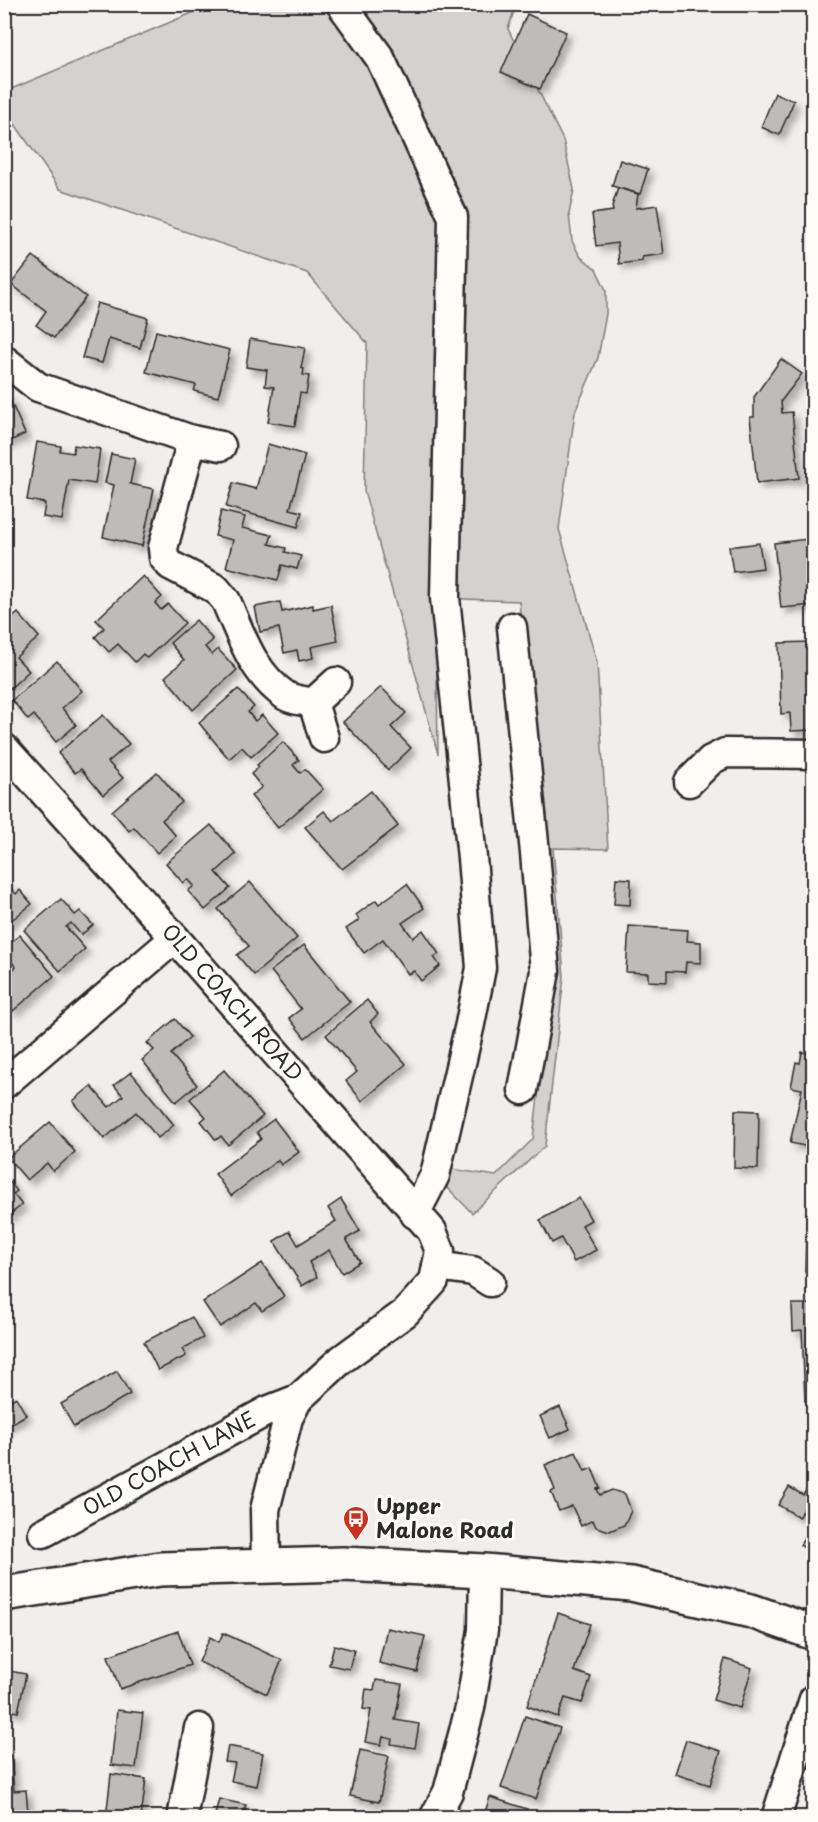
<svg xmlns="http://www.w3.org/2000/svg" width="818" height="1822" font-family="'Playpen Sans',sans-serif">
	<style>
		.green { fill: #d3d2cf; stroke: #7f7e7d; stroke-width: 1.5 }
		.building { fill: #bdbcb8; stroke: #2b2b2b; stroke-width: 1.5; filter: url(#shadow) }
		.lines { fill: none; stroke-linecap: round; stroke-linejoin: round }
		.minor-casing { stroke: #2b2b2b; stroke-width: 33 }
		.major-casing { stroke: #2b2b2b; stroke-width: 38 }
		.minor { stroke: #fdfcf7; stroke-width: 28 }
		.major { stroke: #fdfcf7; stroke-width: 33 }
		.labels { text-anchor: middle; stroke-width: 6; stroke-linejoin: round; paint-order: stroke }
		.street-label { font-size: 21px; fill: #2b2b2b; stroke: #fdfcf7 }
		.poi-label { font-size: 21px; font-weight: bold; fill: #2b2b2b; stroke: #fdfcf7; text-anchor: start }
	</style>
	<defs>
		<filter id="shadow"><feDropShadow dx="5.5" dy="5.5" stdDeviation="3" flood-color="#0004"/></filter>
	</defs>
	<rect width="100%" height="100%" fill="#f0efeb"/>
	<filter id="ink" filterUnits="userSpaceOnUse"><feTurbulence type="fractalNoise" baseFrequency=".0167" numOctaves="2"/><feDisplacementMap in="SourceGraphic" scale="12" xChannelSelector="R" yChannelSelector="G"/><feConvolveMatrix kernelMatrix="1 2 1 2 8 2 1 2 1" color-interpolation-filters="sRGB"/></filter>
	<g filter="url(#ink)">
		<!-- green -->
		<polygon class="green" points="211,5 516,5 508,29 563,140 574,189 569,214 572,241 580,256 596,269 606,290 606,314 598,358 575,412 559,529 597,662 608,849 553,848 564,976 545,1146 472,1213 446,1186 452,1169 496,1176 533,1139 552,977 519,601 436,598 438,754 364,491 367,343 307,273 60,189 5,110 4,92"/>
		<!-- building -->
		<g class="building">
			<polygon points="527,14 566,32 540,89 501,72"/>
			<polygon points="775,93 794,101 779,135 761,127"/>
			<polygon points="620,160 648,169 640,194 612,186"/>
			<polygon points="618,188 638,194 636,208 657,205 664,254 642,257 642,261 619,264 617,243 596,246 592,214 613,211 612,206"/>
			<polygon points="33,256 86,297 54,338 36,325 46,311 11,284"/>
			<polygon points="97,303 148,318 140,348 109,339 102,363 82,358"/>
			<polygon points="156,331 230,350 218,397 194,391 196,385 146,372"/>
			<polygon points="250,339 305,348 301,368 304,369 303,375 309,376 306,394 300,393 295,426 268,422 274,387 265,386 267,370 246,367"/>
			<polygon points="781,359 802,374 781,401 782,413 792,412 799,478 757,483 750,417 754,417 754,397"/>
			<polygon points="8,395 25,434 4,444 4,396"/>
			<polygon points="37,442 61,446 60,451 73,453 74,445 100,449 95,484 69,480 62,520 43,517 45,503 27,500"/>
			<polygon points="268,444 305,455 290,509 302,512 298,527 226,507 233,483 256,489"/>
			<polygon points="111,454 135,459 130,484 154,489 142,546 103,537 114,485 105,483"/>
			<polygon points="221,511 245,517 242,528 272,535 269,544 286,548 285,552 301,556 297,569 282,565 278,580 226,567 233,540 215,536"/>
			<polygon points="808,539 814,585 814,605 781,608 774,543"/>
			<polygon points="759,543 763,568 733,572 729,547"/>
			<polygon points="143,576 162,597 155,603 161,610 168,604 185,623 147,658 143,654 135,662 118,644 109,652 95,637 104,628 96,620"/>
			<polygon points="280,602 282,612 313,605 313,609 331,605 338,641 311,647 313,658 299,661 297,650 284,653 279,628 260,632 255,607"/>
			<polygon points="18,613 39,637 16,657 29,671 5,693 4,625"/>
			<polygon points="196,620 213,640 205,647 212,655 218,649 237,670 193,710 165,677 184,660 170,643"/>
			<polygon points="809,642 809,670 814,670 813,730 791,731 790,713 781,714 779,643"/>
			<polygon points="57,661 82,691 62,708 76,725 56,742 34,715 28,720 12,700"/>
			<polygon points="381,687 406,713 391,727 411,748 388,770 343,722"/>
			<polygon points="238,689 254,707 248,712 255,721 262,715 278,733 251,757 242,747 229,759 199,723"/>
			<polygon points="103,715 129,744 108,762 123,778 103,795 81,769 75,773 58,753"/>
			<polygon points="283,742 299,760 293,765 300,773 305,769 323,789 278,828 251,796 262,787 251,774 259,767 257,765"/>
			<polygon points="157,772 182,802 162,820 176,836 157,853 134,827 129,831 112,811"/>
			<polygon points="371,791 398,826 342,869 305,827 324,811 333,821"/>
			<polygon points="211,825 236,854 216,872 230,888 205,910 188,891 194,886 188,879 183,883 166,863"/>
			<polygon points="616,878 631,879 630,905 614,904"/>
			<polygon points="4,880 16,894 20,890 32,904 4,926"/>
			<polygon points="250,882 297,938 254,975 237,955 249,946 218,909"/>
			<polygon points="407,884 424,908 402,923 413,938 423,930 439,954 434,957 440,966 421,981 414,971 408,974 383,939 364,953 346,929 359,920 356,915 376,900 379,904"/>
			<polygon points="61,899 75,915 80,911 93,925 81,935 71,923 66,927 85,949 60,971 24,930"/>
			<polygon points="629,926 688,930 687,941 701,942 701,963 686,962 685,972 667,971 667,982 648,981 648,973 626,972"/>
			<polygon points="20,935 54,976 13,1011 4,1000 4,977 16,967 4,953 4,947"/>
			<polygon points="304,945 350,1002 305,1038 289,1018 301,1009 271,971"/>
			<polygon points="367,1000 378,1014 370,1022 406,1064 362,1101 346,1081 357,1072 326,1035"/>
			<polygon points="175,1019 190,1037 171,1054 197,1085 176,1102 142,1060 154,1050 147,1043"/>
			<polygon points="802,1052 814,1054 814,1148 790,1143 802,1089 791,1087 796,1062 800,1063"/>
			<polygon points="224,1070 263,1116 228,1145 221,1136 216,1140 201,1121 206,1117 190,1099"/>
			<polygon points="131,1072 174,1125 158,1138 136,1112 104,1139 73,1101 91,1086 109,1107 123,1096 114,1085"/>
			<polygon points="735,1110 759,1111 758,1169 734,1168"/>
			<polygon points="274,1119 299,1152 281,1165 278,1160 231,1196 215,1174 261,1139 257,1132"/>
			<polygon points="50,1122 75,1152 53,1171 47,1163 27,1180 8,1158"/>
			<polygon points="4,1175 17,1191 13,1194 22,1205 4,1219"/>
			<polygon points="579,1198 591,1220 582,1225 596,1250 574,1262 561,1238 552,1243 540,1220"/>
			<polygon points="341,1199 360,1231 346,1239 360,1262 342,1273 329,1250 309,1262 317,1277 302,1286 274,1241 290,1231 298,1245 336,1221 328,1208"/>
			<polygon points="806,1238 814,1238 814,1272 805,1272"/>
			<polygon points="262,1263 284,1296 262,1311 256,1303 220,1327 203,1302"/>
			<polygon points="792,1304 814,1304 814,1401 805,1401 802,1330 793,1331"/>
			<polygon points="192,1317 203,1338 182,1349 186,1356 158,1370 144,1342"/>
			<polygon points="117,1371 130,1394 74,1427 61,1404"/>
			<polygon points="16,1397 26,1415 4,1428 4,1404"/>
			<polygon points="560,1407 570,1429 550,1438 540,1416"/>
			<polygon points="576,1452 585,1471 592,1468 600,1488 597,1489 600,1495 612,1490 625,1494 631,1511 624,1525 610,1531 596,1527 593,1520 581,1526 572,1506 559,1511 551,1492 555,1490 545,1465"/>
			<polygon points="814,1469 814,1505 808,1501 799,1517 778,1505 789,1487 803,1495 811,1483 807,1480"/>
			<polygon points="811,1527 814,1529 814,1554 800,1545"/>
			<polygon points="558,1613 590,1624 574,1671 591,1677 582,1703 565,1698 558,1717 527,1706"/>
			<polygon points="387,1628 425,1636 417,1672 379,1663"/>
			<polygon points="178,1631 190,1665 120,1689 108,1656"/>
			<polygon points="223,1633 282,1660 267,1694 199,1662 210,1637 219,1642"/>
			<polygon points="334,1645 354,1650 349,1669 329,1665"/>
			<polygon points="725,1659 752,1668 740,1708 713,1700"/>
			<polygon points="4,1670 26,1674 18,1712 4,1709"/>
			<polygon points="376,1680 402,1684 395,1720 419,1724 415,1748 391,1744 392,1739 383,1737 381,1745 365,1742 371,1710 363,1709 366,1689 374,1690"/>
			<polygon points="117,1710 143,1713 136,1768 111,1765"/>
			<polygon points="525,1716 560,1728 536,1799 501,1788"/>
			<polygon points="686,1740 721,1751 710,1785 675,1774"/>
			<polygon points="228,1746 263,1753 257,1786 231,1781 235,1763 225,1762"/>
			<polygon points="360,1750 389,1756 379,1802 350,1796"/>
			<polygon points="4,1755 11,1755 14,1791 26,1790 28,1812 15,1812 15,1818 4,1818"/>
			<polygon points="111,1774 146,1779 141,1818 106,1818"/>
			<polygon points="490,1797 527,1809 525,1818 483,1818"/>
			<polygon points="219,1799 246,1805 243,1818 214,1818"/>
			<polygon points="671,1809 700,1817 668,1818"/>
		</g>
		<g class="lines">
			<defs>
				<g id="minor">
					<polyline points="341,4 380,58 453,217 445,598 472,858 481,968 470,1024 435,1175 415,1214"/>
					<polyline points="4,360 38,387 192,440 221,446"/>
					<path d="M192,440L163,548L164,558L170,565L216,589L226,601C241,635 253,674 286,696C293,700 305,701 313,703"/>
					<polyline points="512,627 535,853 545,971 523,1090"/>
					<polyline points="324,738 313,703 336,682"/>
					<path id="s1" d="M4,748L175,938L432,1231L440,1251L434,1281L405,1313L342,1359L298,1399L288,1418L265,1510L266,1566"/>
					<polyline points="689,782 711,760 725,753 814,754"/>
					<polyline points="4,1084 175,938"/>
					<polyline points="437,1266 473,1271 490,1282"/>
					<path id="s2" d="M43,1533L267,1411L298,1399"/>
					<polyline points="182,1818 199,1728"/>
					<polyline points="434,1818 448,1792 470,1708 483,1630 484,1571"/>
					<polyline points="776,1818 814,1699"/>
				</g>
				<polyline id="major" points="4,1594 160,1569 343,1564 484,1571 631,1584 751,1611 814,1633"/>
			</defs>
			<!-- minor casing -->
			<use href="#minor" class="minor-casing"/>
			<!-- major casing -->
			<use href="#major" class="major-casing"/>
			<!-- minor -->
			<use href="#minor" class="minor"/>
			<!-- major -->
			<use href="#major" class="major"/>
		</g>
	</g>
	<!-- icons -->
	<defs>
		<symbol id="bus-pin" viewBox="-11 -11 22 30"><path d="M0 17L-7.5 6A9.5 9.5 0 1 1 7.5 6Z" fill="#c8321e" stroke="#fdfcf7"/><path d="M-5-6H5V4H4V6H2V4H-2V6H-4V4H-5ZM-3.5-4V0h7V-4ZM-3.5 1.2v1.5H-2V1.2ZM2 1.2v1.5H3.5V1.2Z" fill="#fff"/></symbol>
	</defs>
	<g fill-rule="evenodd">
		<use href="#bus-pin" x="341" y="1504" width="30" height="40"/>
	</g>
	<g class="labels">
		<!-- street labels -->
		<g class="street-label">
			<text dy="7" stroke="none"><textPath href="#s1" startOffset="342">OLD COACH ROAD</textPath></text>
			<text dy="7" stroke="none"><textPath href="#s2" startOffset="144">OLD COACH LANE</textPath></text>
		</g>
		<!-- poi labels -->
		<g class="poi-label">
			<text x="376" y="1514">Upper<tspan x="376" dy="24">Malone Road</tspan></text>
		</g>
	</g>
	<!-- margin -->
	<rect width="818" height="1822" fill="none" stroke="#fdfcf7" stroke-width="24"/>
	<rect x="12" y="12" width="794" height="1798" fill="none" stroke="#2b2b2b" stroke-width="2" filter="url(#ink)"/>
</svg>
